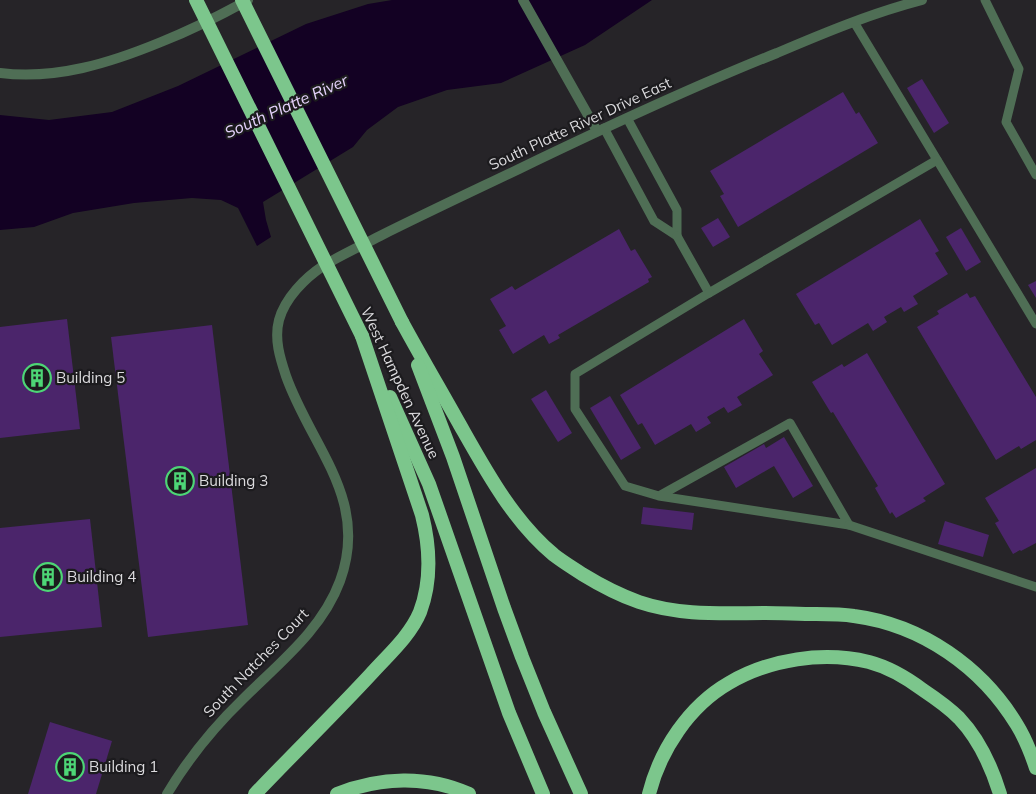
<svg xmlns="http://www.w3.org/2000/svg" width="1036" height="794" font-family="Mulish,sans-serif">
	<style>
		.water { fill: #130123 }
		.building { fill: #4b256b }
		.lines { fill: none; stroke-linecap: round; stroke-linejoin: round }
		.service { stroke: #4f6e55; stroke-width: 9 }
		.minor { stroke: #4f6e55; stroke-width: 10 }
		.tertiary { stroke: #4f6e55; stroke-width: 10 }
		.trunk { stroke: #7cc68c; stroke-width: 14 }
		.trunk-bridge { stroke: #7cc68c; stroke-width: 14 }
		.labels { text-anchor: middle; stroke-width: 4.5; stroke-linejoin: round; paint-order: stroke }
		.street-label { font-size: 15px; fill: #dcdbde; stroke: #1c1b1e }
		.poi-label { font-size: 15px; fill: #dcdbde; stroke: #1c1b1e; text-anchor: start }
		.water-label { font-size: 16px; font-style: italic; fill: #e5d2fc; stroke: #1c1b1e }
	</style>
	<rect width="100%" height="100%" fill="#262428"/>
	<!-- water -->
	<polygon class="water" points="392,0 652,0 585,45 501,83 447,90 398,107 367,130 353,147 263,202 266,220 271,237 257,246 238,208 221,200 192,198 134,203 73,213 34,227 0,230 0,115 49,120 112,112 178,86 306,24 368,4"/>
	<!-- building -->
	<g class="building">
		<polygon points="922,79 949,123 934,133 907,88"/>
		<polygon points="843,92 856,114 859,112 878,143 738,227 720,196 724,194 710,171"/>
		<polygon points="718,218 730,237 713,247 701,228"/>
		<polygon points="920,219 939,251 935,253 948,274 913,296 918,304 904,312 901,307 884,317 887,322 873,331 868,323 832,345 819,323 815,325 796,294"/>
		<polygon points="961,228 981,262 966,271 946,237"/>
		<polygon points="619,229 631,251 635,249 652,277 648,279 649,282 558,335 560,338 549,344 544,335 513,354 499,330 506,326 490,299 512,286 515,290"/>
		<polygon points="1036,281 1036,298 1028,285"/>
		<polygon points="967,293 970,298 975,296 1036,397 1036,440 1021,449 1019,446 996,460 917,327 939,314 937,311"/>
		<polygon points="67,319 80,429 0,438 0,327"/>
		<polygon points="744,319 763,351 759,354 773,375 737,397 742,405 728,413 724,407 707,417 711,423 696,432 691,424 655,445 642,423 638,425 620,395"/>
		<polygon points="212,325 248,625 148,637 111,337"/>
		<polygon points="867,353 945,484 923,498 926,501 896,518 892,512 890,514 875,488 878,486 833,412 831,413 812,382 842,364 844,367"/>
		<polygon points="546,390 572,433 558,442 531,399"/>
		<polygon points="610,396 641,448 621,460 590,408"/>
		<polygon points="784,437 813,486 793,498 774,466 736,488 724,467 764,444 766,448"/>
		<polygon points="1036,468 1036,543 1021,551 1020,550 1013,554 995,523 999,521 985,498"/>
		<polygon points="643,507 694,513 692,530 641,524"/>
		<polygon points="90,519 102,627 0,637 0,528"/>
		<polygon points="945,521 989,535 983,557 938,544"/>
		<polygon points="50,722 112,741 96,794 28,794"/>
	</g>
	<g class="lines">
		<!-- service -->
		<g class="service">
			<polyline points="985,0 1019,69 1006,122 1036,175"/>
			<polyline points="854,22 1036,324"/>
			<polyline points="604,128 654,221 677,236 677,210 627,118"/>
			<polyline points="677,236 709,293 937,160"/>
			<polyline points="659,496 849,525 790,423 659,496 625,486 575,409 575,374 709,293"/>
			<polyline points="849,525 1036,587"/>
		</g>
		<!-- minor -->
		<g class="minor">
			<polyline points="523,0 597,131"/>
			<path d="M167,794C188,759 214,727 243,699C279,663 322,630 340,581C370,499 311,447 286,376C280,358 274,339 279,320C285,298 305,278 323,266C341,255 361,246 380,236C426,213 473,191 519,169C604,128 689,88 777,53C824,33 872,13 922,0"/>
		</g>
		<!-- tertiary -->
		<path class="tertiary" d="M0,73C56,80 110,63 161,42C191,30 219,16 248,0"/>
		<!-- trunk -->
		<g class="trunk">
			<path d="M402,322C421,357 441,391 460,425C486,471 513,521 554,555C563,562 573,568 582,574C600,585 619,595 639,602C680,616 723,613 765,613C782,613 799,614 816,614C828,614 842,614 854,616C922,625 982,667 1017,725C1025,738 1031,753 1036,768"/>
			<polyline points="418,365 453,457 504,608 522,657 544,712 581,794"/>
			<polyline points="390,397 429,484 509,713 543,794"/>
			<path d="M255,794C293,754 333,715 371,674C388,655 410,636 420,612C432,580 430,547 422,515L362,336"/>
			<path d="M337,794C380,777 427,775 469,794"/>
			<path d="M649,794C660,750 689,706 729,683C770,659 823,651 869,662C888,667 907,678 923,690C935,698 948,707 959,718C978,738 992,768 1000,794"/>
		</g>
		<!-- trunk-bridge -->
		<g class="trunk-bridge">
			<polyline points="196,0 362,336"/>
			<polyline points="242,0 402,322"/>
		</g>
	</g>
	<!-- icons -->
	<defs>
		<symbol id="building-ring" viewBox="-11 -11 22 22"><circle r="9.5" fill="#1c1b1e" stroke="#4dd676" stroke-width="1.5"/><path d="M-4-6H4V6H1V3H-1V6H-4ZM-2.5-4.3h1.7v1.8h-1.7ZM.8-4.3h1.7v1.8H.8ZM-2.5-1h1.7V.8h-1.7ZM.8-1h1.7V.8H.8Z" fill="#4dd676"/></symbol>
	</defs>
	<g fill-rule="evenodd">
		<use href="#building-ring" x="21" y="362" width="32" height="32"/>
		<use href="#building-ring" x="164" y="465" width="32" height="32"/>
		<use href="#building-ring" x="32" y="561" width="32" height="32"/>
		<use href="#building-ring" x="54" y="751" width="32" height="32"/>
	</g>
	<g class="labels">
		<!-- street labels -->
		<g class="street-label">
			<text transform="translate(580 124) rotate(-25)" y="5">South Platte River Drive East</text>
			<text transform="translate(400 383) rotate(65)" y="5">West Hampden Avenue</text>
			<text transform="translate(256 663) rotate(-46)" y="5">South Natches Court</text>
		</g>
		<!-- poi labels -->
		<g class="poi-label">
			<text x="56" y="383">Building 5</text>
			<text x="199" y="486">Building 3</text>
			<text x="67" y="582">Building 4</text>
			<text x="89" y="772">Building 1</text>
		</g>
		<!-- water labels -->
		<g class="water-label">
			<text transform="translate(286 106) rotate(-24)" y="6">South Platte River</text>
		</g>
	</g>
</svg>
